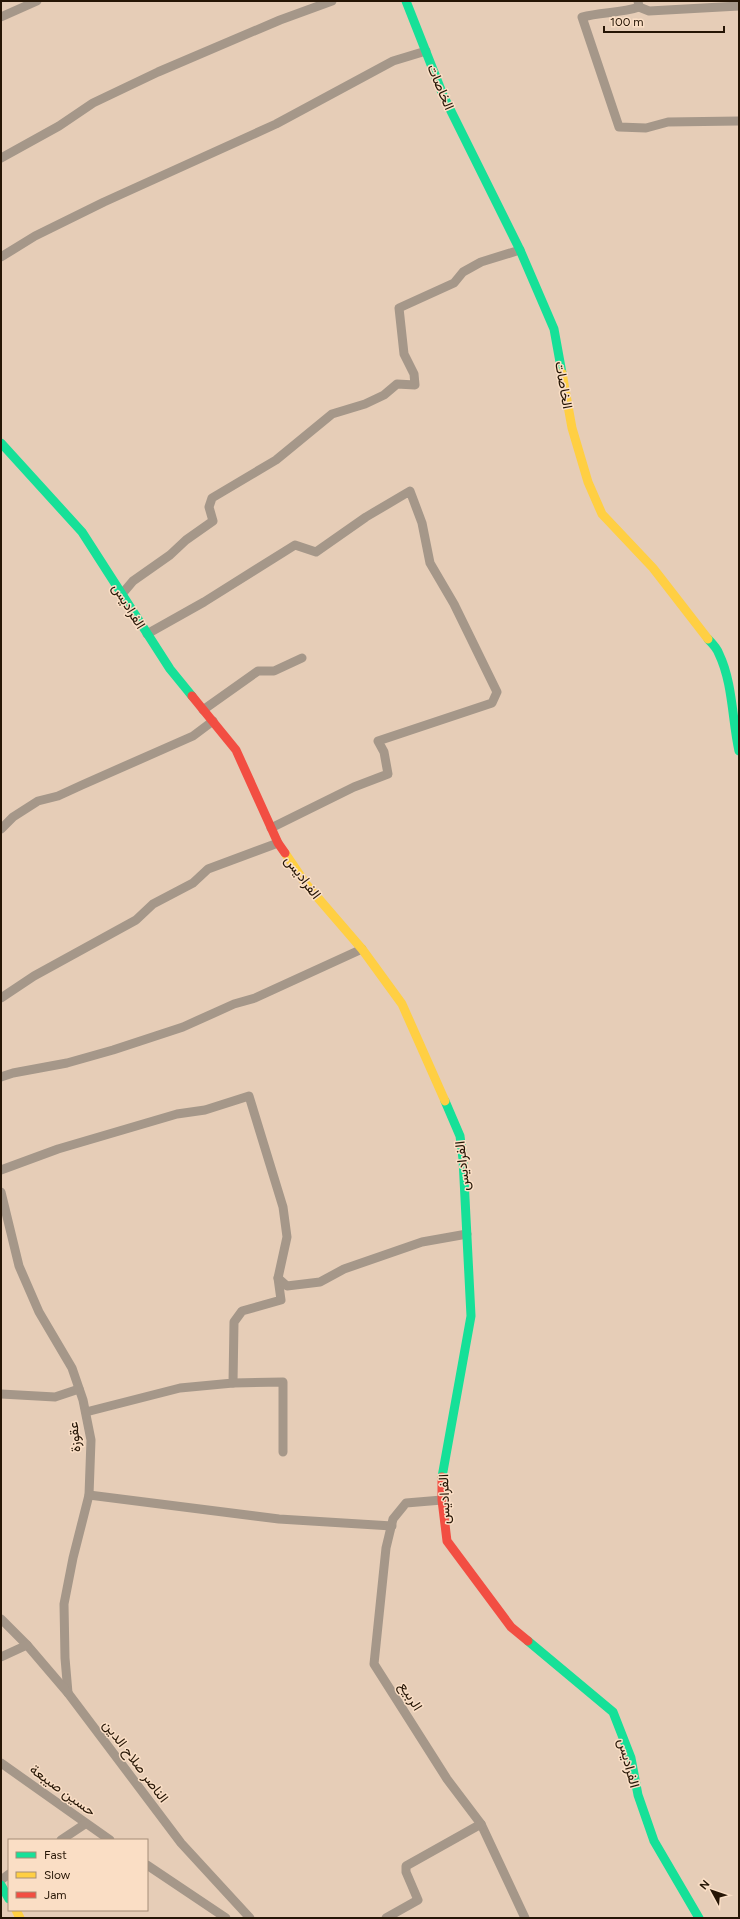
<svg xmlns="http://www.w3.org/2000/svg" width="740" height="1919" font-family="Figtree,Vazirmatn,sans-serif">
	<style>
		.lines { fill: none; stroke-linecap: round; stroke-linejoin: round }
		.street { stroke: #a59789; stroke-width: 9 }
		.fast { stroke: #16e098; stroke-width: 9 }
		.slow { stroke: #ffcf43; stroke-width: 9 }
		.jam { stroke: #f24e42; stroke-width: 9 }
		.labels { text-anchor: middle; stroke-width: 3; stroke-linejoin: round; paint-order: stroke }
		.street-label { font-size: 14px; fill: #251505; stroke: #fadec5 }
	</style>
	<rect width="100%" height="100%" fill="#e6cdb7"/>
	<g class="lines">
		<!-- street -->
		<g class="street">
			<path d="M638,1L639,7C621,13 601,12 582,17L619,127L646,128L668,122L739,121"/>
			<polyline points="639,7 649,11 739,6"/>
			<polyline points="1,17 37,1"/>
			<polyline points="1,158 59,126 93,103 158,72 280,20 332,1"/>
			<polyline points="1,257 35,236 104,202 276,124 393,61 426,51"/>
			<polyline points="122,594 133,581 170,555 186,540 213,521 209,507 212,498 276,460 332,414 365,404 384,395 397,384 415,385 414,374 404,354 399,308 454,283 463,272 481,262 520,250"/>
			<polyline points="147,634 204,602 295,545 316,552 366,517 410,491 422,523 430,563 454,604 497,692 492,703 378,741 384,752 388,774 354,787 271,828"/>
			<polyline points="203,710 258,671 274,671 302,658"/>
			<polyline points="1,829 13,817 38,801 58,796 82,785 193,736 213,721"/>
			<polyline points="1,998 34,976 136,920 153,904 193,883 208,869 278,843"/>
			<polyline points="1,1077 13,1073 67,1063 113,1050 183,1027 234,1004 255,998 362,949"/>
			<polyline points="1,1170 58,1149 177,1114 205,1110 249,1096 283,1207 287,1237 278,1278 281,1300 242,1311 234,1322 233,1383 180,1388 86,1412"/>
			<polyline points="1,1192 19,1266 39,1312 72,1368 83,1400 91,1440 89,1495 73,1558 64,1604 65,1658 68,1693"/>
			<polyline points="278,1278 287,1286 320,1282 344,1269 422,1242 467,1234"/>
			<polyline points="233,1383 283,1382 283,1452"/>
			<polyline points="1,1394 55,1397 79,1389"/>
			<polyline points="89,1495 279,1519 392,1526"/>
			<polyline points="442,1500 406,1503 393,1519 386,1548 374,1664 447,1779 481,1824 525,1918"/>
			<polyline points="1,1619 27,1645 68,1693 181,1843 250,1918"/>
			<polyline points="1,1657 27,1645"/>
			<polyline points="1,1763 110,1840"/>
			<polyline points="61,1840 85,1824"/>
			<polyline points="147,1865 226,1918"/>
			<polyline points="1,1880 9,1874"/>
			<polyline points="386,1918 418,1900 406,1872 406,1866 481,1824"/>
		</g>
		<!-- fast -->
		<g class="fast">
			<polyline points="406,1 443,95 520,250 554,329 562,373"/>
			<polyline points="1,443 82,532 170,669 192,696"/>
			<path d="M708,639C712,643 717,648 719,654C733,683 732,720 739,751"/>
			<polyline points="442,1477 471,1316 463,1159 460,1136 445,1101"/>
			<polyline points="528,1641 613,1712 631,1758 638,1795 654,1841 699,1918"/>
			<polyline points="1,1885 9,1899"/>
		</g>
		<!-- slow -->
		<g class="slow">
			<polyline points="562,373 572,428 588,482 602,514 653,568 708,639"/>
			<polyline points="285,853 306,884 362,949 402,1004 445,1101"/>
			<polyline points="16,1910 20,1918"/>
		</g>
		<!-- jam -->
		<g class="jam">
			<polyline points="192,696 236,750 278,843 285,853"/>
			<polyline points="442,1477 442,1500 447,1541 511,1627 528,1641"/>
		</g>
	</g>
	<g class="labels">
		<!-- street labels -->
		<g class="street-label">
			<text transform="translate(441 87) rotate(67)" y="5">الخاصات</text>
			<text transform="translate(564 385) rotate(80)" y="5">الخاصات</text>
			<text transform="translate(129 606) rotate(58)" y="5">الفراديس</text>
			<text transform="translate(303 877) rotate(53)" y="5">الفراديس</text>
			<text transform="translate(462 1166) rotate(-96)" y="5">الفراديس</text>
			<text transform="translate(74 1437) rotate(-96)" y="5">عقوزة</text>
			<text transform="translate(444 1499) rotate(-92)" y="5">الفراديس</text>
			<text transform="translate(411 1696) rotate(58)" y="5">الربيع</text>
			<text transform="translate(136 1761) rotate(53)" y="5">الناصر صلاح الدين</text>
			<text transform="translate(629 1763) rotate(75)" y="5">الفراديس</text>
			<text transform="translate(63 1790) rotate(36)" y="5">حسين صيبعة</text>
		</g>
	</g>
	<!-- border -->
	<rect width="740" height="1919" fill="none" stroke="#251505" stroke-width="4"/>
	<!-- legend -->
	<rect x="8" y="1839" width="140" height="72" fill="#fadec5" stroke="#a58e78"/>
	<rect x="16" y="1852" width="20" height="6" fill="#16e098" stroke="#a58e78"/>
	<text x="44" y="1859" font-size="12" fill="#251505">Fast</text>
	<rect x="16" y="1872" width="20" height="6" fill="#ffcf43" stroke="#a58e78"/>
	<text x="44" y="1879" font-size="12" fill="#251505">Slow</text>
	<rect x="16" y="1892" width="20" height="6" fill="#f24e42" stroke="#a58e78"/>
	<text x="44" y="1899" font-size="12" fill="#251505">Jam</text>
	<!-- north arrow -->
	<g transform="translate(712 1891) rotate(310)" stroke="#fadec5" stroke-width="3" paint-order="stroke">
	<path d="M0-3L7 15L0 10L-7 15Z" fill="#251505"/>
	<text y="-6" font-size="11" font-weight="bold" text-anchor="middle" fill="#251505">N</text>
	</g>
	<!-- scale -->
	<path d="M604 26v6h120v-6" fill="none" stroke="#251505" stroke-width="2"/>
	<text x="610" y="26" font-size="12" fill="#251505" stroke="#fadec5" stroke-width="3" paint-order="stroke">100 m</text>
</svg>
